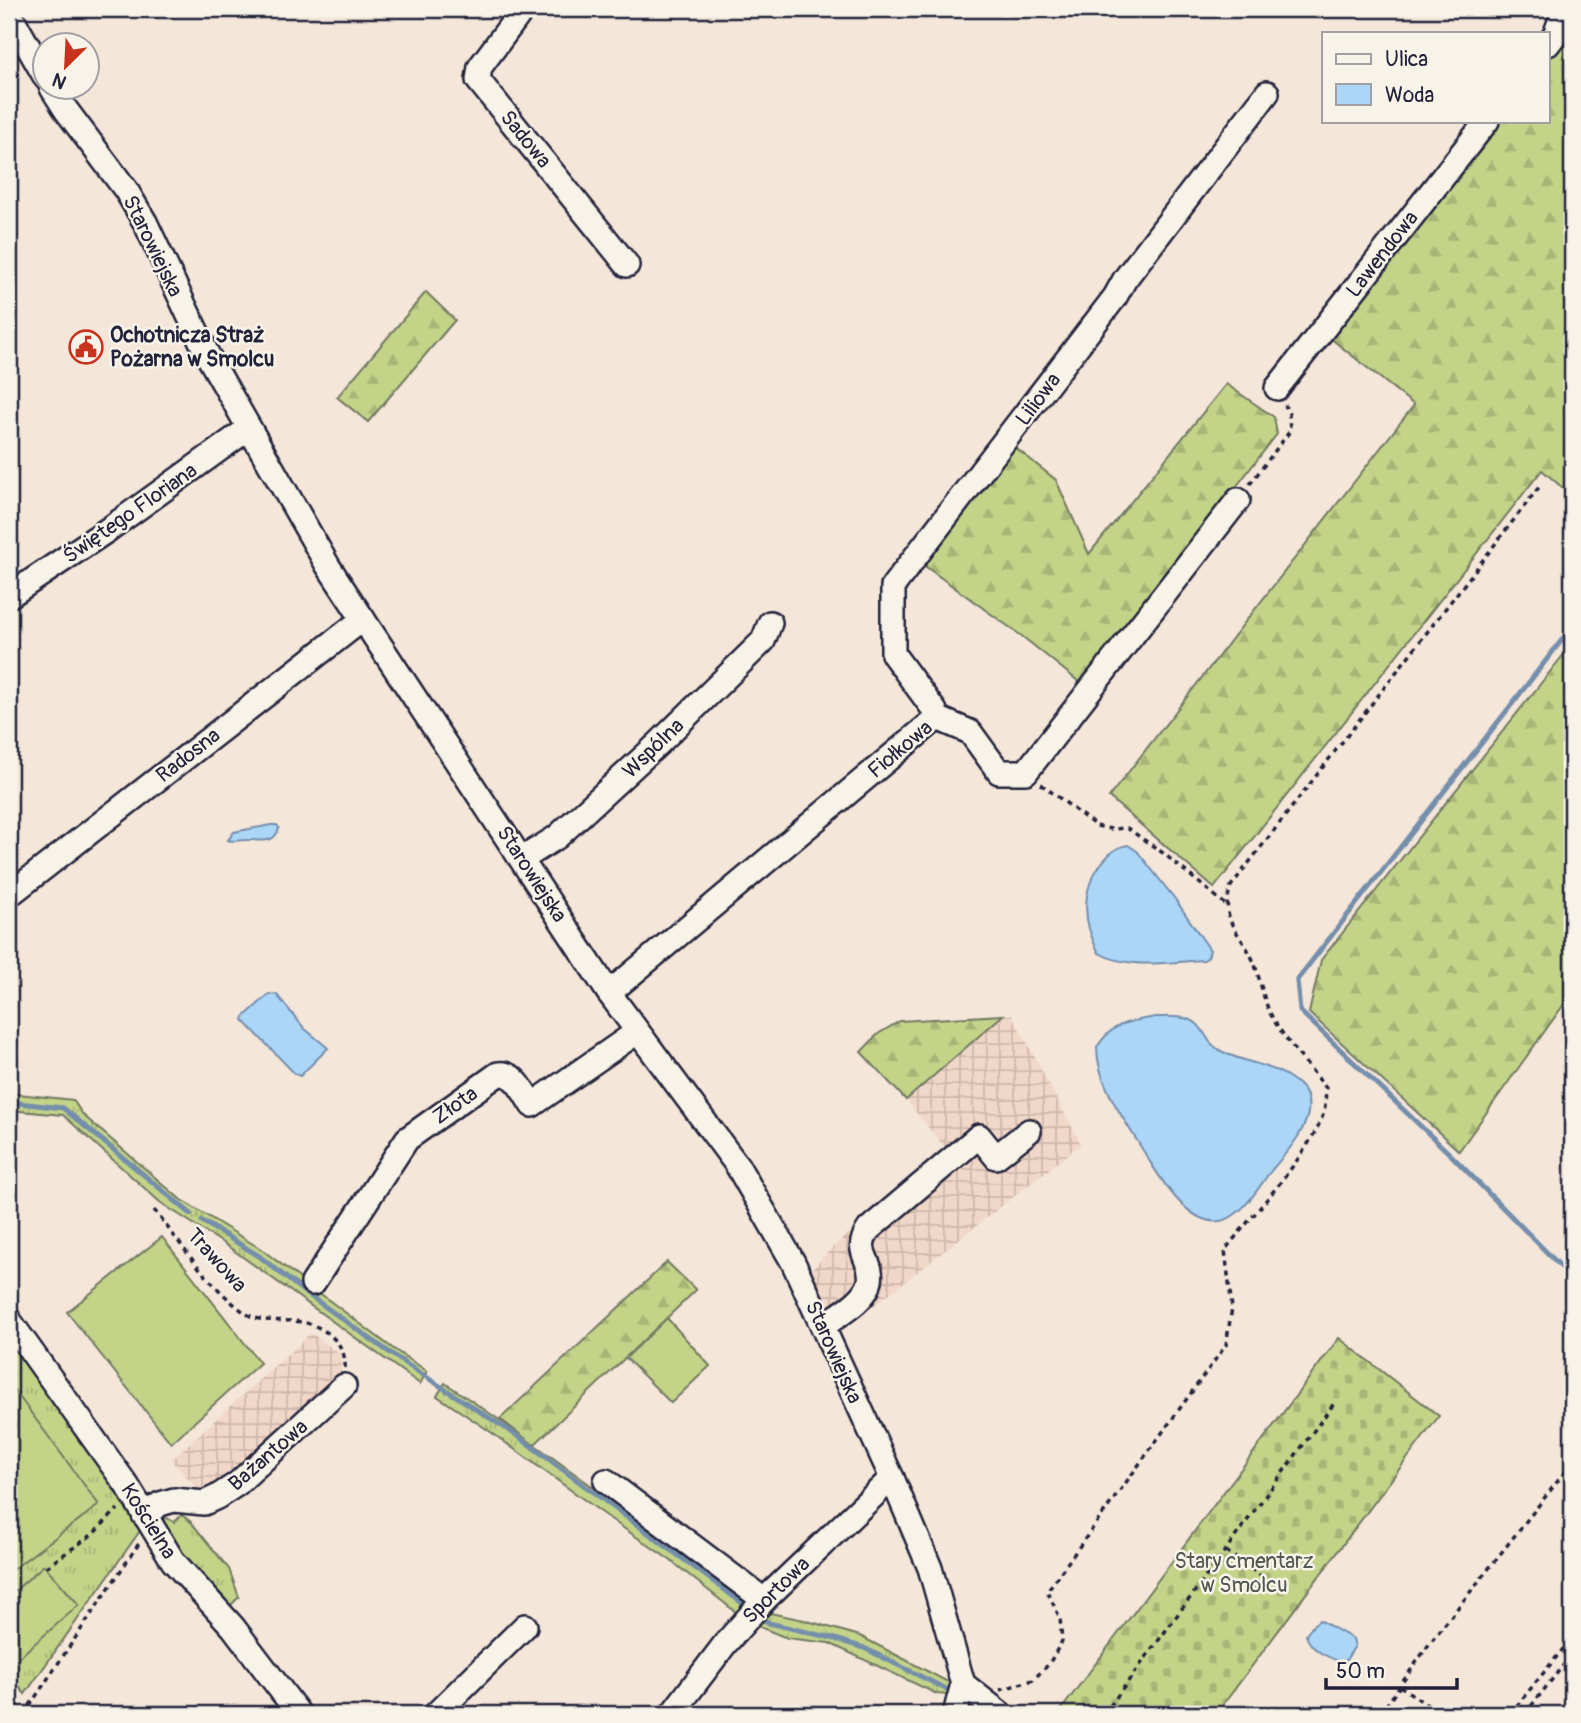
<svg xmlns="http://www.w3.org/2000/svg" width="1581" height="1723" font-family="Pangolin,sans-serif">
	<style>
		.industrial { fill: url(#industrial-grid) }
		.grass { fill: url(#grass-tufts); stroke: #727a62; stroke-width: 2 }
		.forest { fill: url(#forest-firs); stroke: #727a62; stroke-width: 2 }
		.cemetery { fill: url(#cemetery-stones); stroke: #727a62; stroke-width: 2 }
		.garden { fill: #c3d388; stroke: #727a62; stroke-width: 2 }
		.water { fill: #abd6f7; stroke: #748eac; stroke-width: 2 }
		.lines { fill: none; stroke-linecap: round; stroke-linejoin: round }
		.stream { stroke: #748eac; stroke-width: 5 }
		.minor-casing { stroke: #22223b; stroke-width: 28 }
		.path { stroke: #22223b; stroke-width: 3.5; stroke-dasharray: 5 5; stroke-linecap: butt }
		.minor { stroke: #f7f3e8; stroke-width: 23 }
		.labels { text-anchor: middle; stroke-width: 5; stroke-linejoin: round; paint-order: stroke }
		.street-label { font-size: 21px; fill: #22223b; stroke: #f7f3e8 }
		.poi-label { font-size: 21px; font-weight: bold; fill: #22223b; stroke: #f7f3e8; text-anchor: start }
		.park-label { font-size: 21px; fill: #525752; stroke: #f7f3e8 }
	</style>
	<defs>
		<pattern id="industrial-grid" width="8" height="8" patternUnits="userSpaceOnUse" patternTransform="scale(1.75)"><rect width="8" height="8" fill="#f1d7c7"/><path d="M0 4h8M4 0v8" fill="none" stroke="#ceb8ac"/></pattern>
		<pattern id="grass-tufts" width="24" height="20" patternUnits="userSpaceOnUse" patternTransform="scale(1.75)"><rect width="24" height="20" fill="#c3d388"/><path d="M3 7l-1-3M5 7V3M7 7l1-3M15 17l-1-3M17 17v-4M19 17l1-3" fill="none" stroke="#a7b576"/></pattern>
		<pattern id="forest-firs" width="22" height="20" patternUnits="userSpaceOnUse" patternTransform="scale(1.75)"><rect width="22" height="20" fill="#c3d388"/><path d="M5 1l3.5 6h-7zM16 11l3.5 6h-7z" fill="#a7b576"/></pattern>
		<pattern id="cemetery-stones" width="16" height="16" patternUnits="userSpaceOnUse" patternTransform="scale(1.75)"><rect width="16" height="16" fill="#c3d388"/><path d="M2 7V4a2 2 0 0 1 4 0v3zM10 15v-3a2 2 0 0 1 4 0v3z" fill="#a7b576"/></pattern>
	</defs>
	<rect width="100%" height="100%" fill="#f4e6d9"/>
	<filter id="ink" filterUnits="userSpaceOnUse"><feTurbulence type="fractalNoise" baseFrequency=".0143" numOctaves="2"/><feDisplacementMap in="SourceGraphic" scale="14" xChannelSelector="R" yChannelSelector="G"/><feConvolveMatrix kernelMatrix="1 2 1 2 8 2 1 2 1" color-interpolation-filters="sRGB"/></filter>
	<g filter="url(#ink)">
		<!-- industrial -->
		<g class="industrial">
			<polygon points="1003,1015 1012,1015 1081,1144 839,1333 811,1270 832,1248 946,1149 906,1100"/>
			<polygon points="311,1333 340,1354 341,1371 203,1495 171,1460"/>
		</g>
		<!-- grass -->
		<g class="grass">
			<polygon points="9,1093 73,1100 83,1115 180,1199 261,1249 395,1350 427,1371 420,1384 226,1245 161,1203 63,1115 9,1110"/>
			<polygon points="9,1337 117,1485 115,1492 142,1528 25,1694 9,1675"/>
			<path d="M445,1383C549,1452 649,1528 748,1604L737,1613L670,1560L619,1525L488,1430L437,1396Z"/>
			<polygon points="182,1515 191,1522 229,1569 239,1597 225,1611 198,1585 159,1519 167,1518 174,1522"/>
			<polygon points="770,1613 804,1620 860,1636 946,1681 952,1682 948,1695 937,1694 829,1643 787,1638 755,1625"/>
		</g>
		<!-- forest -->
		<g class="forest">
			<polygon points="1572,9 1572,496 1542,470 1214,888 1109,797 1414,405 1329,337 1497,121 1548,121 1548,55 1560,39"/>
			<polygon points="426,292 455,320 368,422 337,397"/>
			<polygon points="1226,384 1274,417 1277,434 1083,685 1023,637 922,564 1013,446 1056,480 1089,554"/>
			<polygon points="1572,644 1572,993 1459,1151 1309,1013 1321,960"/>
			<polygon points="1003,1015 906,1100 861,1052 878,1034 900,1021"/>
			<polygon points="667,1262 696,1290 534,1445 500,1419"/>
		</g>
		<!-- cemetery -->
		<polygon class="cemetery" points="1339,1338 1439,1416 1216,1714 1058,1714"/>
		<!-- garden -->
		<g class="garden">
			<polygon points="162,1237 260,1363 171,1443 67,1312"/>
			<polygon points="667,1318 710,1366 671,1403 626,1358"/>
			<polygon points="9,1383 99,1505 9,1572"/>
			<polygon points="44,1565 79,1605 10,1665 9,1596"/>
		</g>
		<!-- water -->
		<g class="water">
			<path d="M271,825H277L279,828C274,846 259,839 245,840C238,840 234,842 228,840L234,832Z"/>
			<path d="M1128,845L1137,851L1175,899L1210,950L1208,957L1204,960C1170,962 1129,970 1099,953C1083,924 1080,891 1101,864C1109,854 1115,847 1128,845Z"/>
			<polygon points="269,994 277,995 304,1028 328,1048 300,1076 295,1074 243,1020 244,1017"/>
			<path d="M1156,1017C1168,1017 1187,1015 1197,1024C1206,1032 1207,1044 1221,1051C1247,1065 1280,1064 1302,1088C1309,1095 1309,1104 1308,1113C1304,1134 1285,1154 1271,1171C1260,1185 1249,1205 1234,1215C1197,1241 1162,1181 1147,1157C1128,1124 1097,1086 1097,1047C1113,1022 1129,1021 1156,1017Z"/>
			<path d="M1320,1620L1353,1639L1355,1646L1344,1663C1330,1658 1310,1651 1306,1635L1314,1624Z"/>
		</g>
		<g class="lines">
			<!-- stream -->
			<g class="stream">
				<polyline points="1572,627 1297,980 1300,1011 1453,1157 1572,1278"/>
				<polyline points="9,1102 63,1108 191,1214"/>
				<polyline points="202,1221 259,1256 303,1291 403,1362 519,1437 745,1605"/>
				<polyline points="763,1619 769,1623 832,1638 864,1648 946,1689"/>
			</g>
			<defs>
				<g id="minor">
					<polyline points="523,9 480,67 478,80 627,265"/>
					<polyline points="9,13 46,78"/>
					<polyline points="1548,44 1555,35 1565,9"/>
					<polyline points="52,88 66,110 126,190 145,222 208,356 328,566 609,993 737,1165 793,1262 892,1478 930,1568 963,1684 955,1714"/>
					<polyline points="1277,388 1487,121"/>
					<polyline points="9,596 109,529 249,428"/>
					<polyline points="937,718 935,711 893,654 893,586 1115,297 1125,279 1267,93"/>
					<polyline points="522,859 557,837 658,744 763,641 770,623"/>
					<polyline points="13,892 363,619"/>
					<polyline points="609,993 937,718 970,732 999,772 1026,772 1238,500"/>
					<path d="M313,1283L407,1139L498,1074C515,1071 524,1093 532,1105L637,1032"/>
					<polyline points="9,1320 128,1487 173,1561 233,1627 299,1714"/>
					<path d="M823,1326C838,1315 867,1300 870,1281C874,1259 852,1253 869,1229L979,1136L996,1157L1029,1131"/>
					<polyline points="606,1481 764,1600"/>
					<polyline points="144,1515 160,1504 174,1500 204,1503 217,1497 237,1484 344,1386"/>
					<polyline points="963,1684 1001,1714"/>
					<polyline points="436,1714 525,1626"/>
					<polyline points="672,1714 725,1644 764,1600 892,1478"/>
				</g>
			</defs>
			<!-- minor casing -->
			<use href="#minor" class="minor-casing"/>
			<!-- path -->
			<g class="path">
				<polyline points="1250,484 1290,431 1289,414 1285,405"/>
				<polyline points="1041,784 1096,826 1111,829 1127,828 1163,853 1225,904"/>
				<path d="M154,1210C182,1245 208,1285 244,1312C267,1330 300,1309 331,1336C341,1345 346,1355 345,1369"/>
				<polyline points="1570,1311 1572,1313"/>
				<polyline points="1226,1551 1283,1592"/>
				<polyline points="46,1567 93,1534 118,1509"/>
				<polyline points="1400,1686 1440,1714"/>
				<path d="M1000,1690L1033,1680L1049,1664L1062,1641L1060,1618L1047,1591L1226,1345L1232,1308L1225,1250C1254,1213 1307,1157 1323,1115C1326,1107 1325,1096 1326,1088C1307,1064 1284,1040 1270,1013C1262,996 1260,977 1253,960C1240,930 1219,923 1231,886L1540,486"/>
				<polyline points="24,1714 140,1542"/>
				<polyline points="1104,1714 1335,1402"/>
				<polyline points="1380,1714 1430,1643 1572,1463"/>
				<polyline points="1510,1714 1572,1638"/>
				<polyline points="1525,1714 1572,1654"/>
			</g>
			<!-- minor -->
			<use href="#minor" class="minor"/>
		</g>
	</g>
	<!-- icons -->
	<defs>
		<symbol id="civic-ring" viewBox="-11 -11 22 22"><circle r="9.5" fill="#f7f3e8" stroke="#c8321e" stroke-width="1.5"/><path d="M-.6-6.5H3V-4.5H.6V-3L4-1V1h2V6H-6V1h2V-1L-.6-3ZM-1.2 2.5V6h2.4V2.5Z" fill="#c8321e"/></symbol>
	</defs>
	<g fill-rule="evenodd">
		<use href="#civic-ring" x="67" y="328" width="38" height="38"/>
	</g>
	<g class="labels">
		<!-- street labels -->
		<g class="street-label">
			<text transform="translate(526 139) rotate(51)" y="7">Sadowa</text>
			<text transform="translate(153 246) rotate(64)" y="7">Starowiejska</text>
			<text transform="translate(1382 254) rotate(-52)" y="7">Lawendowa</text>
			<text transform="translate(1038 399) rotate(-53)" y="7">Liliowa</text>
			<text transform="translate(130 513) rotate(-35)" y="7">Świętego Floriana</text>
			<text transform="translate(653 748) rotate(-44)" y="7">Wspólna</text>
			<text transform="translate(900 749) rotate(-40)" y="7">Fiołkowa</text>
			<text transform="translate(188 755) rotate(-38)" y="7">Radosna</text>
			<text transform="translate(532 874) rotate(57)" y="7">Starowiejska</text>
			<text transform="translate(455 1105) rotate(-35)" y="7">Złota</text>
			<text transform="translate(217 1260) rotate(48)" y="7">Trawowa</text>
			<text transform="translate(834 1352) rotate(66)" y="7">Starowiejska</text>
			<text transform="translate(268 1455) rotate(-41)" y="7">Bażantowa</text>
			<text transform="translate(149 1521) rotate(58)" y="7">Kościelna</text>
			<text transform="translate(776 1590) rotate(-45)" y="7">Sportowa</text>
		</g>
		<!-- poi labels -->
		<g class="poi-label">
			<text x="110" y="342">Ochotnicza Straż<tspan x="110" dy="24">Pożarna w Smolcu</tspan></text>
		</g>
		<!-- park labels -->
		<g class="park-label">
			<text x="1244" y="1568">Stary cmentarz<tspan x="1244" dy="24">w Smolcu</tspan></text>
		</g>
	</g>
	<!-- margin -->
	<rect width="1581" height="1723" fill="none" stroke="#f7f3e8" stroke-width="35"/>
	<rect x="18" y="18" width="1546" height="1688" fill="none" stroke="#22223b" stroke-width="2.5" filter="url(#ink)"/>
	<!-- legend -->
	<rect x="1322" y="32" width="228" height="91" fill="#f7f3e8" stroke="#a29fa3" stroke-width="2"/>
	<rect x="1336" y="54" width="35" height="10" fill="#f7f3e8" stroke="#a29fa3" stroke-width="2"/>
	<text x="1385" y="66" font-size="21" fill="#22223b">Ulica</text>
	<rect x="1336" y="84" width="35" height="21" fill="#abd6f7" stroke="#a29fa3" stroke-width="2"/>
	<text x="1385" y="102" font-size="21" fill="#22223b">Woda</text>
	<!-- north arrow -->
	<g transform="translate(66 66) rotate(204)"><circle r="33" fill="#f7f3e8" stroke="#a29fa3" stroke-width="2"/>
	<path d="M0-5L12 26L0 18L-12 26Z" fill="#c8321e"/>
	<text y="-10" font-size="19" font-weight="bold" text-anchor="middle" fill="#22223b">N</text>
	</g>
	<!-- scale -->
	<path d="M1326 1678v10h131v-10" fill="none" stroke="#22223b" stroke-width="3.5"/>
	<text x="1336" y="1678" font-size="21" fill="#22223b" stroke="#f7f3e8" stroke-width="5" paint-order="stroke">50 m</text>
</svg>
